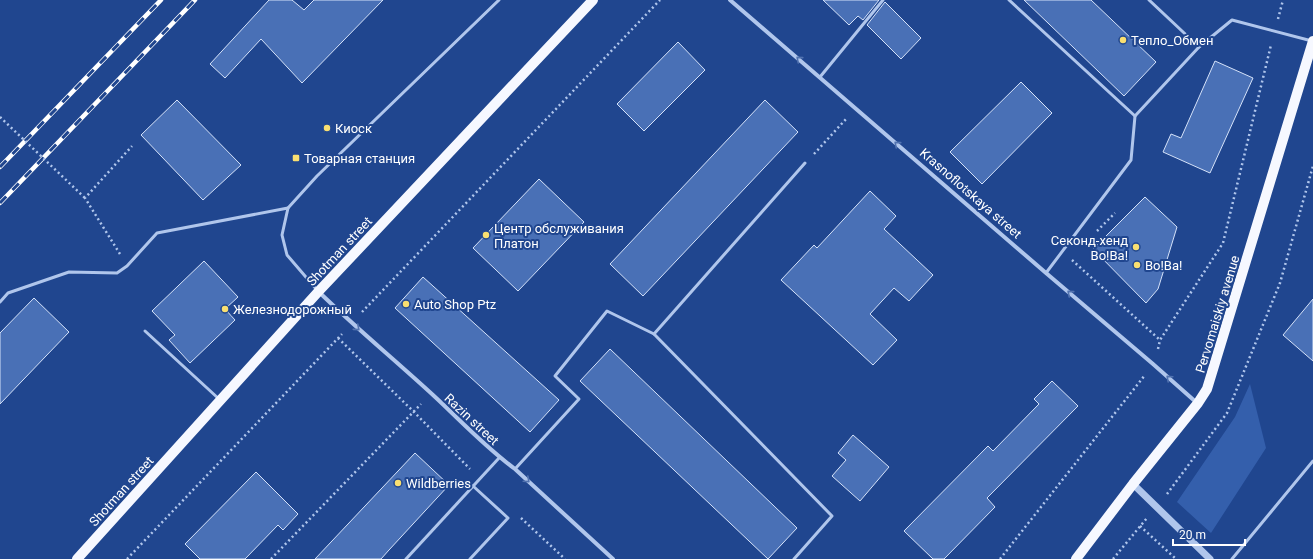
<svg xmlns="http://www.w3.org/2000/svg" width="1313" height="559" font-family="Roboto,sans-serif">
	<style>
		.green { fill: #345fac }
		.building { fill: #4970b6; stroke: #d5e2f9 }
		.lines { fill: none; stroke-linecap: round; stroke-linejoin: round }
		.path { stroke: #b0c6ec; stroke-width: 2.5; stroke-dasharray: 2 3; stroke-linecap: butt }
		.service { stroke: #b0c6ec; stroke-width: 3 }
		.minor { stroke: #b0c6ec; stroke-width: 4 }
		.tertiary { stroke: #b0c6ec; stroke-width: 7 }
		.primary { stroke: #f6f8ff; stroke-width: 10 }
		.rail-casing { stroke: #fff; stroke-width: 4.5 }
		.rail { stroke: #20468f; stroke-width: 3; stroke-dasharray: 9; stroke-linecap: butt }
		.path-bridge { stroke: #b0c6ec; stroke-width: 2.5; stroke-dasharray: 2 3; stroke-linecap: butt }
		.oneway { stroke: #5273b0 }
		.poi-dot { fill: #f9df71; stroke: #20468f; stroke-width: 1.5 }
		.labels { text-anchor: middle; stroke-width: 4; stroke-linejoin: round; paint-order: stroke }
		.poi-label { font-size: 13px; fill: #fff; stroke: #20468f; text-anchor: start }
		.street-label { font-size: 13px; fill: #fff; stroke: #20468f }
	</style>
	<rect width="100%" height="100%" fill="#20468f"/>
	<!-- green -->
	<polygon class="green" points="1250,384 1266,448 1211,533 1177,502 1235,417"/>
	<!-- building -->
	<g class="building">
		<polygon points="269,0 292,0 304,10 314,0 383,0 302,83 261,39 225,78 210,64"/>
		<polygon points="823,0 879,0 863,20 858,16 849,25"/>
		<polygon points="1024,0 1091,0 1156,62 1124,96"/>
		<polygon points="885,2 921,38 901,59 867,25"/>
		<polygon points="678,42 705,70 644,131 617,104"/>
		<polygon points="1215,61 1253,78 1210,173 1163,152 1171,134 1181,138"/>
		<polygon points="1021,82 1052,113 982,184 950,152"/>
		<polygon points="177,100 241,165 203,200 141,135"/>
		<polygon points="765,100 798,132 643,296 610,264"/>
		<polygon points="539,179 584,222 518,291 473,248"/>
		<polygon points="870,191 896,216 884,229 933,275 909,301 894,288 870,314 897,340 873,365 781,280 814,245 817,248"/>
		<polygon points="1145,197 1177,227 1158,289 1146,303 1093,249"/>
		<polygon points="204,261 238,297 225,309 235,320 190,363 169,340 175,335 152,311"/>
		<polygon points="423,277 559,400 530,432 395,308"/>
		<polygon points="34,298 69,332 0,404 0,333"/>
		<polygon points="1313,299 1313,361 1283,335"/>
		<polygon points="610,349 797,528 768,559 580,381"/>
		<polygon points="1052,381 1078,406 987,498 995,507 944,559 933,559 904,531 988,446 993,451 1039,404 1034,399"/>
		<polygon points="853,435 889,467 860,501 832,476 846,460 838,453"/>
		<polygon points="415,453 449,485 389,550 381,559 315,559"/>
		<polygon points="256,472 298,514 283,530 278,525 245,559 200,559 185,544"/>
	</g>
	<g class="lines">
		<!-- path -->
		<g class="path">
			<polyline points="1278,19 1283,0"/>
			<polyline points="814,154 846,119"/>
			<polyline points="1097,231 1115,213"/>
			<polyline points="120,254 85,198 132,146"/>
			<polyline points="1072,260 1160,340"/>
			<polyline points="362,312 660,0"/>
			<polyline points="338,338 414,412 470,469"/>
			<polyline points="1158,349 1160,340 1223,243 1271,45"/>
			<polyline points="1167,494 1227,413 1280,283 1313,166"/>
			<polyline points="521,518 565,559"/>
			<polyline points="1140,526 1176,559"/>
			<polyline points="127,559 342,334"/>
			<polyline points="271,559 421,404"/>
			<polyline points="1000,559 1145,375"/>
			<polyline points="1113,559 1147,518"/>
		</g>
		<!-- service -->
		<g class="service">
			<polyline points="1009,0 1135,116 1199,47"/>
			<polyline points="1149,0 1199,47 1232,20 1312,41"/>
			<polyline points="820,77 883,0"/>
			<polyline points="1046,273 1131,160 1135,116"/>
			<polyline points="317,290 287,255 282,235 288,208 317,176 499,0"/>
			<polyline points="0,302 8,293 69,272 117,273 127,266 157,233 288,208"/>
			<polyline points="145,331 219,399"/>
			<polyline points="515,469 579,399 555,376 607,311 654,334"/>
			<polyline points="406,559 499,458"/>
			<polyline points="470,559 508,518 473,486"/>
			<polyline points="794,559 832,516 654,334 805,163"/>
			<polyline points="1232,559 1313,461"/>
		</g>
		<!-- minor -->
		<g class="minor">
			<polyline points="730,0 1046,273 1153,364 1197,403"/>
			<path d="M319,292C356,328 395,360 433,395C460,420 485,447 515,469L613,559"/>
		</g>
		<!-- tertiary -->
		<polyline class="tertiary" points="1133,484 1210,559"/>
		<!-- primary -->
		<g class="primary">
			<polyline points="77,559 318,292 593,0"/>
			<polyline points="1076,559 1133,484 1198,403 1207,389 1313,41"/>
		</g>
		<defs>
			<g id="rail">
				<polyline points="0,167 161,0"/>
				<polyline points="0,203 195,0"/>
			</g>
		</defs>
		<!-- rail casing -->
		<use href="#rail" class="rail-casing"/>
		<!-- rail -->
		<use href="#rail" class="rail"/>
		<!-- path-bridge -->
		<polyline class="path-bridge" points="0,117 85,198"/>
	</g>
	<!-- one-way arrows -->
	<defs><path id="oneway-chevron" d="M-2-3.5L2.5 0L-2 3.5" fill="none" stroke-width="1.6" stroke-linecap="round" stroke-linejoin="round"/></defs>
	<g class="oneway">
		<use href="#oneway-chevron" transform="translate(799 59) rotate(-139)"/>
		<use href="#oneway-chevron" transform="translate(897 144) rotate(-139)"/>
		<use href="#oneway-chevron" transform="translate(1070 293) rotate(-140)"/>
		<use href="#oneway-chevron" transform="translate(357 328) rotate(41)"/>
		<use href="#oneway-chevron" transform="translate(1169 378) rotate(-138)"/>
		<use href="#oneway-chevron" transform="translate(527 480) rotate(42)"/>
	</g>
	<!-- markers -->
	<g class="poi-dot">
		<circle cx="1123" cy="40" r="4"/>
		<circle cx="327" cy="128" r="4"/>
		<rect x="292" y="154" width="8" height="8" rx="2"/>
		<circle cx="486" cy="235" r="4"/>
		<circle cx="1136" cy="247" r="4"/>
		<circle cx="1137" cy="265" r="4"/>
		<circle cx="406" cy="304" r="4"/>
		<circle cx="225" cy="309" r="4"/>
		<circle cx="398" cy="483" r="4"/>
	</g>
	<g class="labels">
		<!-- poi labels -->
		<g class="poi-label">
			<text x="1131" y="45">Тепло_Обмен</text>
			<text x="335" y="133">Киоск</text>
			<text x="304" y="163">Товарная станция</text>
			<text x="494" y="233">Центр обслуживания<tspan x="494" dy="15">Платон</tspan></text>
			<text x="1128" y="245" text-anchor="end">Секонд-хенд<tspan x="1128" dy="15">Во!Ва!</tspan></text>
			<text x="1145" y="270">Во!Ва!</text>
			<text x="414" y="309">Auto Shop Ptz</text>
			<text x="233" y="314">Железнодорожный</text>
			<text x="406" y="488">Wildberries</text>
		</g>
		<!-- street labels -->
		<g class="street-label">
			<text transform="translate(971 193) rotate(41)" y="5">Krasnoflotskaya street</text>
			<text transform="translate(339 251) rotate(-47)" y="5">Shotman street</text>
			<text transform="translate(1217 314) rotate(-73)" y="5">Pervomaiskiy avenue</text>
			<text transform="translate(472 419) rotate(43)" y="5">Razin street</text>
			<text transform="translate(121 491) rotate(-48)" y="5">Shotman street</text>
		</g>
	</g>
	<!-- scale -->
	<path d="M1173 539v6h72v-6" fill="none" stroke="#ffffff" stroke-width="2"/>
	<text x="1179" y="539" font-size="12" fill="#ffffff" stroke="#20468f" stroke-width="3" paint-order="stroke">20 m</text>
</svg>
